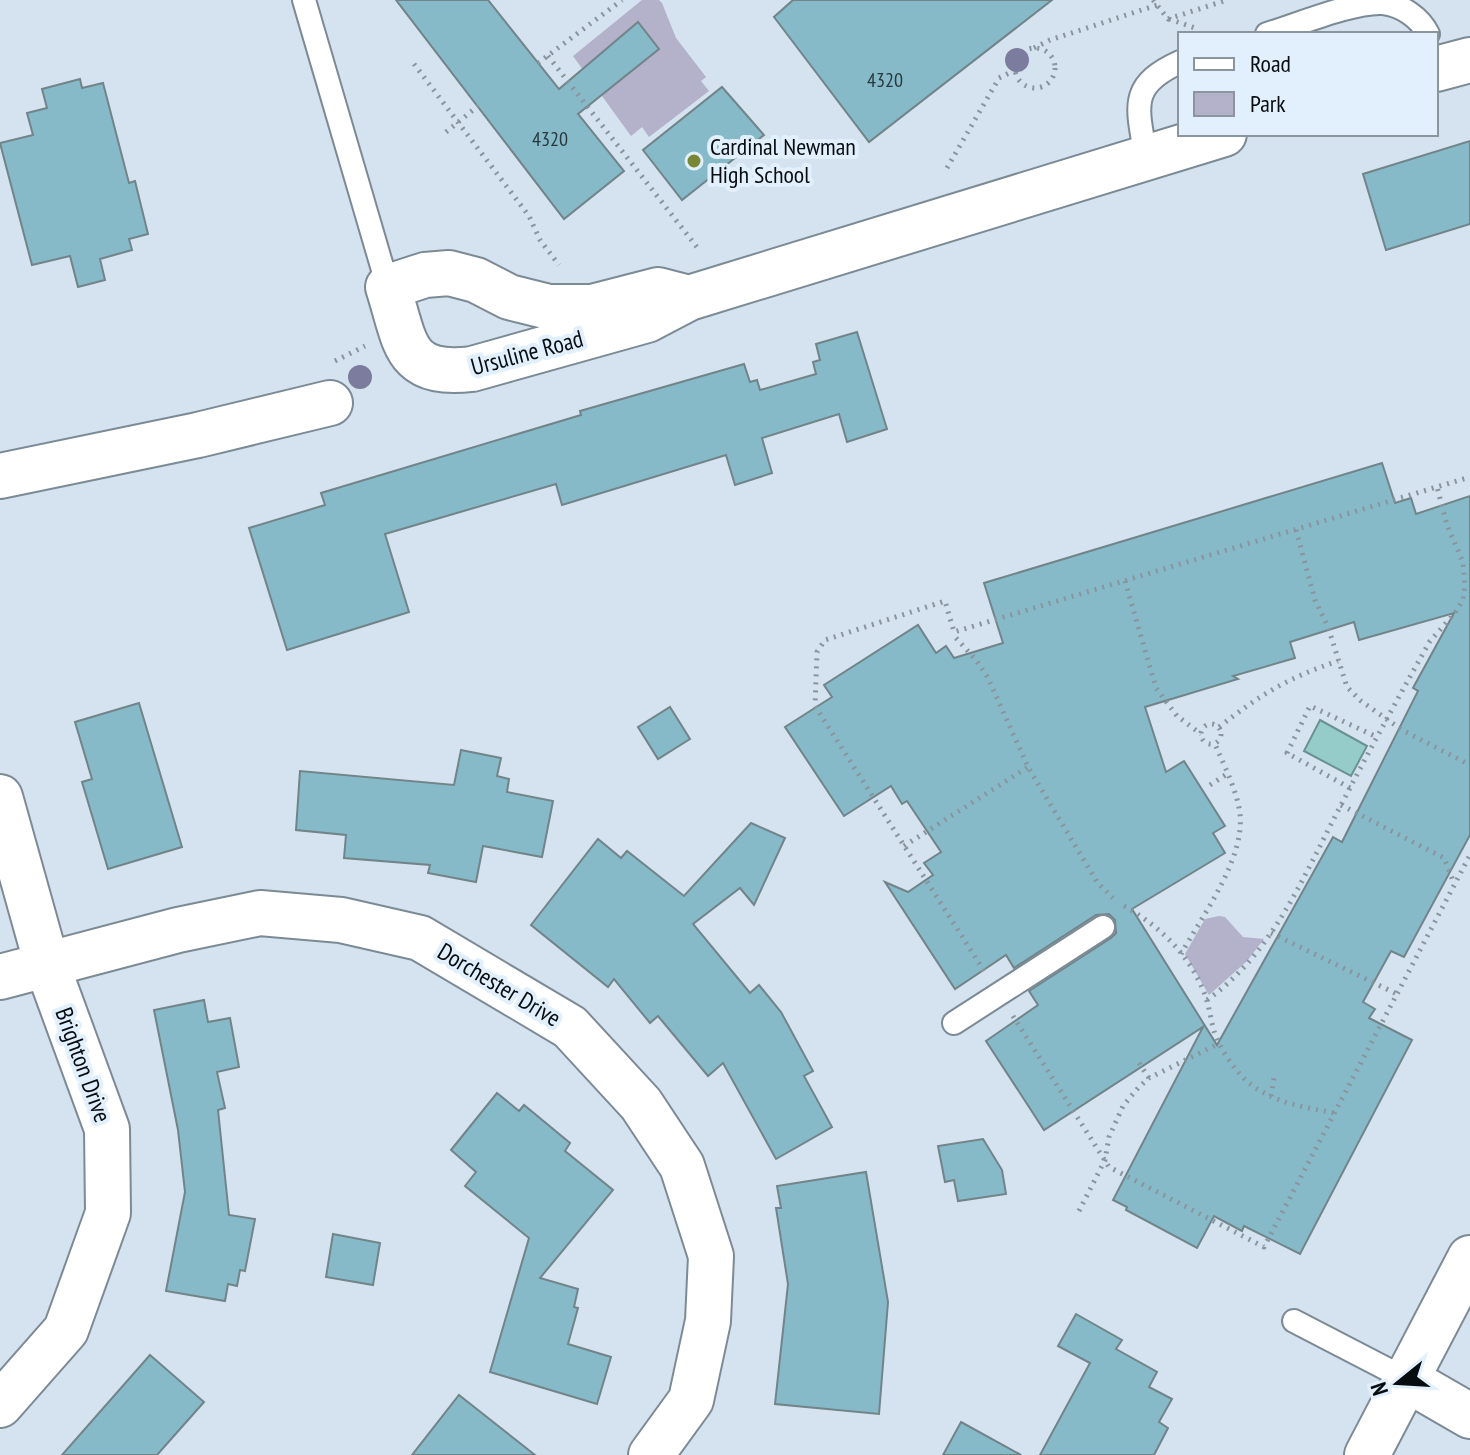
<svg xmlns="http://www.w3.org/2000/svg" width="1470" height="1455" font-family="'PT Sans Narrow',sans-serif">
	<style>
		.green { fill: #b4b1ca }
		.water { fill: #95ccc9; stroke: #6a9292; stroke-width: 2 }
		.building { fill: #87bac8; stroke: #718489; stroke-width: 2; fill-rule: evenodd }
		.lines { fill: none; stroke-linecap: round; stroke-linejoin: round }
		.service-casing { stroke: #7c8a95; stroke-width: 26 }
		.minor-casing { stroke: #7c8a95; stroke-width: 48 }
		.secondary-casing { stroke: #7c8a95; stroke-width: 48 }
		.path { stroke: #89959e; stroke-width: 5; stroke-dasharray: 2 6; stroke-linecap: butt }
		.service { stroke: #fff; stroke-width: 22 }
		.minor { stroke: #fff; stroke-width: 44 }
		.secondary { stroke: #fff; stroke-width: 44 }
		.tree { fill: #7c7d9e }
		.poi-dot { fill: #778735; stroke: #e1f0fc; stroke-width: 3 }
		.labels { text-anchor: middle; stroke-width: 8; stroke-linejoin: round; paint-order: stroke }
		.number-label { font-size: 20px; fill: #27383e }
		.poi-label { font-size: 24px; fill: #070c10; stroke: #e1f0fc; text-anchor: start }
		.street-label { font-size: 24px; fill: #070c10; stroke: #e1f0fc }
	</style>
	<rect width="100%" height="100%" fill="#d4e3ef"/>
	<!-- green -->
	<g class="green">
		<polygon points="642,0 659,0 662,3 676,38 706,77 701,81 709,91 649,137 642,127 631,136 573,56"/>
		<polygon points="1219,916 1225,917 1243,937 1264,939 1247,961 1209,995 1185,954 1205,919"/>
	</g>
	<!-- water -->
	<polygon class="water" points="1320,720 1367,746 1351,776 1304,751"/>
	<!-- building -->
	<g class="building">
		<polygon points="396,0 488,0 559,89 638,22 659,49 578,114 624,171 564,219"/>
		<polygon points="793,0 1052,0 869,142 774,17"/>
		<polygon points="80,79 82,88 103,83 129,183 135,181 148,234 129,239 132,250 100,259 105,280 78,287 70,256 32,265 0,143 33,135 27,113 47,108 42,89"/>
		<polygon points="722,87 764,135 682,200 643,150"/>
		<polygon points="1470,141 1470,224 1386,250 1363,174"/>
		<polygon points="857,332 887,429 847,442 839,414 762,438 772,473 735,485 726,455 562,505 556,484 385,534 409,612 287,650 249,528 325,505 321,493 581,415 580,411 744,364 750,382 757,380 760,390 816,374 813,362 820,360 816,344"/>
		<path d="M1382,463L1395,503L1411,498L1416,514L1470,496V835L1404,957L1391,951L1363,1002L1375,1009L1369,1018L1412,1040L1300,1254L1244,1226L1242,1231L1214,1216L1197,1248L1126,1210L1127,1207L1113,1200L1203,1027L1044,1130L986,1041L1038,1005L1029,991L1111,938L1116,933L1115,920L1109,914L1096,915L1014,968L1006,955L955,989L885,882L908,892L933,875L924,863L941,852L907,801L902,804L891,786L844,816L785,727L832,697L824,685L918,625L936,653L946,646L954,658L1003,643L984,583ZM1454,613L1413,688L1418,691L1342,842L1333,837L1217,1045L1132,909L1225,853L1213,833L1225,826L1184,761L1166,772L1145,707L1238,679L1233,676L1295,658L1290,642L1354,622L1359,640Z"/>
		<polygon points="139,703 182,847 108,869 82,782 92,779 75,722"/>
		<polygon points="670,707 690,739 658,759 638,727"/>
		<polygon points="461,750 501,758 497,776 509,779 507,792 553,801 542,857 483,846 476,882 428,873 430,865 344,858 346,835 296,830 300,771 454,785"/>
		<polygon points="751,823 785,838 754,905 740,888 693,924 750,993 759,985 781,1012 813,1071 804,1076 832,1127 776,1159 723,1063 708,1076 658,1016 650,1023 614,979 608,987 531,925 598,839 621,858 627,851 684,896"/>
		<polygon points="204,1000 208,1022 230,1018 239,1067 217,1072 225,1108 218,1110 229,1215 255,1219 245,1271 240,1270 237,1286 228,1284 225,1301 166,1291 185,1192 178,1130 154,1010"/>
		<polygon points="497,1093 519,1111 524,1105 570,1143 565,1151 613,1190 540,1278 578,1289 574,1307 578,1308 568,1344 611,1357 597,1404 490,1372 529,1238 465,1186 476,1172 451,1150"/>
		<polygon points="983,1139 1002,1170 1006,1194 958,1201 954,1180 945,1182 938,1146"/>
		<polygon points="866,1172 888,1302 879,1414 775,1404 788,1284 776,1208 781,1208 777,1186"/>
		<polygon points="333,1234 380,1243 373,1285 326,1277"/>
		<polygon points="1076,1314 1122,1340 1116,1349 1157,1372 1149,1387 1172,1399 1159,1422 1168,1428 1154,1455 1040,1455 1090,1363 1058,1346"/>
		<polygon points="150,1355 204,1402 157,1455 62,1455"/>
		<polygon points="459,1395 535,1455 412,1455"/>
		<polygon points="961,1422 1021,1455 943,1455"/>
	</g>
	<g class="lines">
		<defs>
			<g id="service">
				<polyline points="304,0 388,287"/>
				<path d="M1267,34C1297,25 1354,1 1383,3C1402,5 1420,18 1428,34"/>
				<path d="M1146,158C1138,108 1127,86 1180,62"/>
				<polyline points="954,1023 1103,927"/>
				<polyline points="1294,1321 1406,1379"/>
			</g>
			<g id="minor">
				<polyline points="1436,69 1470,60"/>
				<path d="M689,298L658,290L592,307H549L509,297L476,280L449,273L425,275L388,287C406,342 402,377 472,369L647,320L689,298L1224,134"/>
				<polyline points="0,476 198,435 330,403"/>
				<polyline points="0,797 47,965 107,1129 108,1213 66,1330 0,1405"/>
				<polyline points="0,977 178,930 260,913 341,920 420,938 570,1027 641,1104 682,1166 711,1256 708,1321 691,1400 651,1455"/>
				<polyline points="1406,1379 1470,1416"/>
			</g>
			<polyline id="secondary" points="1367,1455 1470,1258"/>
		</defs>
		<!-- service casing -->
		<use href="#service" class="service-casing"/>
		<!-- minor casing -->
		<use href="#minor" class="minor-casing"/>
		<!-- secondary casing -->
		<use href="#secondary" class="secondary-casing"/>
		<!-- path -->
		<g class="path">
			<polyline points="1153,0 1168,19 1227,0"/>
			<polyline points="1169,19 1198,29"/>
			<polyline points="1034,48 1050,40 1157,5"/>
			<circle cx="1035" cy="68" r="20"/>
			<polyline points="548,56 700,251"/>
			<polyline points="538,63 622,0"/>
			<polyline points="414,64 529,216 540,240 559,265"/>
			<polyline points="446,132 478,106"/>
			<polyline points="947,168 999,78 1015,70"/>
			<polyline points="335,361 365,346"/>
			<polyline points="1296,530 1315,600 1328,627 1347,687 1361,701 1402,730 1470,765"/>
			<polyline points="1125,581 1156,688 1177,716 1201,734"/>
			<polyline points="956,638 976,660 988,678 1028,767 1097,882 1113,898"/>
			<circle cx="1211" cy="734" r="10"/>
			<path d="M1219,727C1260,695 1287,678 1338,661"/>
			<polyline points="1210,785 1227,774"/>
			<polyline points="1350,788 1287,753 1310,706 1377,737"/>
			<polyline points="1341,805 1444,858 1454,883"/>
			<polyline points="904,846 1028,767"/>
			<path d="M1124,906C1158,925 1188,953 1203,990C1209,1003 1210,1017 1214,1031C1219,1048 1235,1071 1248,1082C1273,1103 1304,1107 1334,1113"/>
			<polyline points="1271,933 1397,994"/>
			<path d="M1181,954C1202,916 1245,859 1240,814C1237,790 1224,766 1215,744"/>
			<polyline points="984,971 815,706 817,652 825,640 945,601 954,632 1470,477"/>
			<path d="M1207,1000C1273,953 1303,877 1340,807C1369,751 1399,696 1430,641L1455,613L1463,600L1465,585L1463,562L1447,525L1437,487"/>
			<polyline points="1013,1016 1109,1167 1264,1247 1470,855"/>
			<polyline points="1139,1063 1149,1078"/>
			<polyline points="1271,1096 1274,1078"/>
			<polyline points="1079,1211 1105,1160 1109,1137 1123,1106 1138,1088 1149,1078 1220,1043"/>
		</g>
		<!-- service -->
		<use href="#service" class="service"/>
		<!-- minor -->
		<use href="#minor" class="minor"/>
		<!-- secondary -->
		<use href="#secondary" class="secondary"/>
	</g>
	<!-- trees -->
	<g class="tree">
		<circle cx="1017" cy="60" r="12"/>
		<circle cx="360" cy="377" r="12"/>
	</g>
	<!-- markers -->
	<circle class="poi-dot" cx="694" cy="161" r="8"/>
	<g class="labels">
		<!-- number labels -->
		<g class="number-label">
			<text x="885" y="87">4320</text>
			<text x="550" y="146">4320</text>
		</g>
		<!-- poi labels -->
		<g class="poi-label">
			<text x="710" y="155">Cardinal Newman<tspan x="710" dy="28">High School</tspan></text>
		</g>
		<!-- street labels -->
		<g class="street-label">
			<text transform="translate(527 353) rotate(-15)" y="8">Ursuline Road</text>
			<text transform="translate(499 985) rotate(31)" y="8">Dorchester Drive</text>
			<text transform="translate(83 1065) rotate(70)" y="8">Brighton Drive</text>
		</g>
	</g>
	<!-- legend -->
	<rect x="1178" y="32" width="260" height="104" fill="#e1f0fc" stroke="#8a959e" stroke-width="2"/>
	<rect x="1194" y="58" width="40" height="12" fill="#ffffff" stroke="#8a959e" stroke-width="2"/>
	<text x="1250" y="72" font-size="24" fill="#070c10">Road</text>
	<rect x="1194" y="92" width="40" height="24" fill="#b4b1ca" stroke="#8a959e" stroke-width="2"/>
	<text x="1250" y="112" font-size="24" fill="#070c10">Park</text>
	<!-- north arrow -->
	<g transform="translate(1398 1383) rotate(252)" stroke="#e1f0fc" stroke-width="6" paint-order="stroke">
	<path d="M0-6L14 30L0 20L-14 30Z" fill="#070c10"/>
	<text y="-12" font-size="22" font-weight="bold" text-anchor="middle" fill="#070c10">N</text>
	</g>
</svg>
